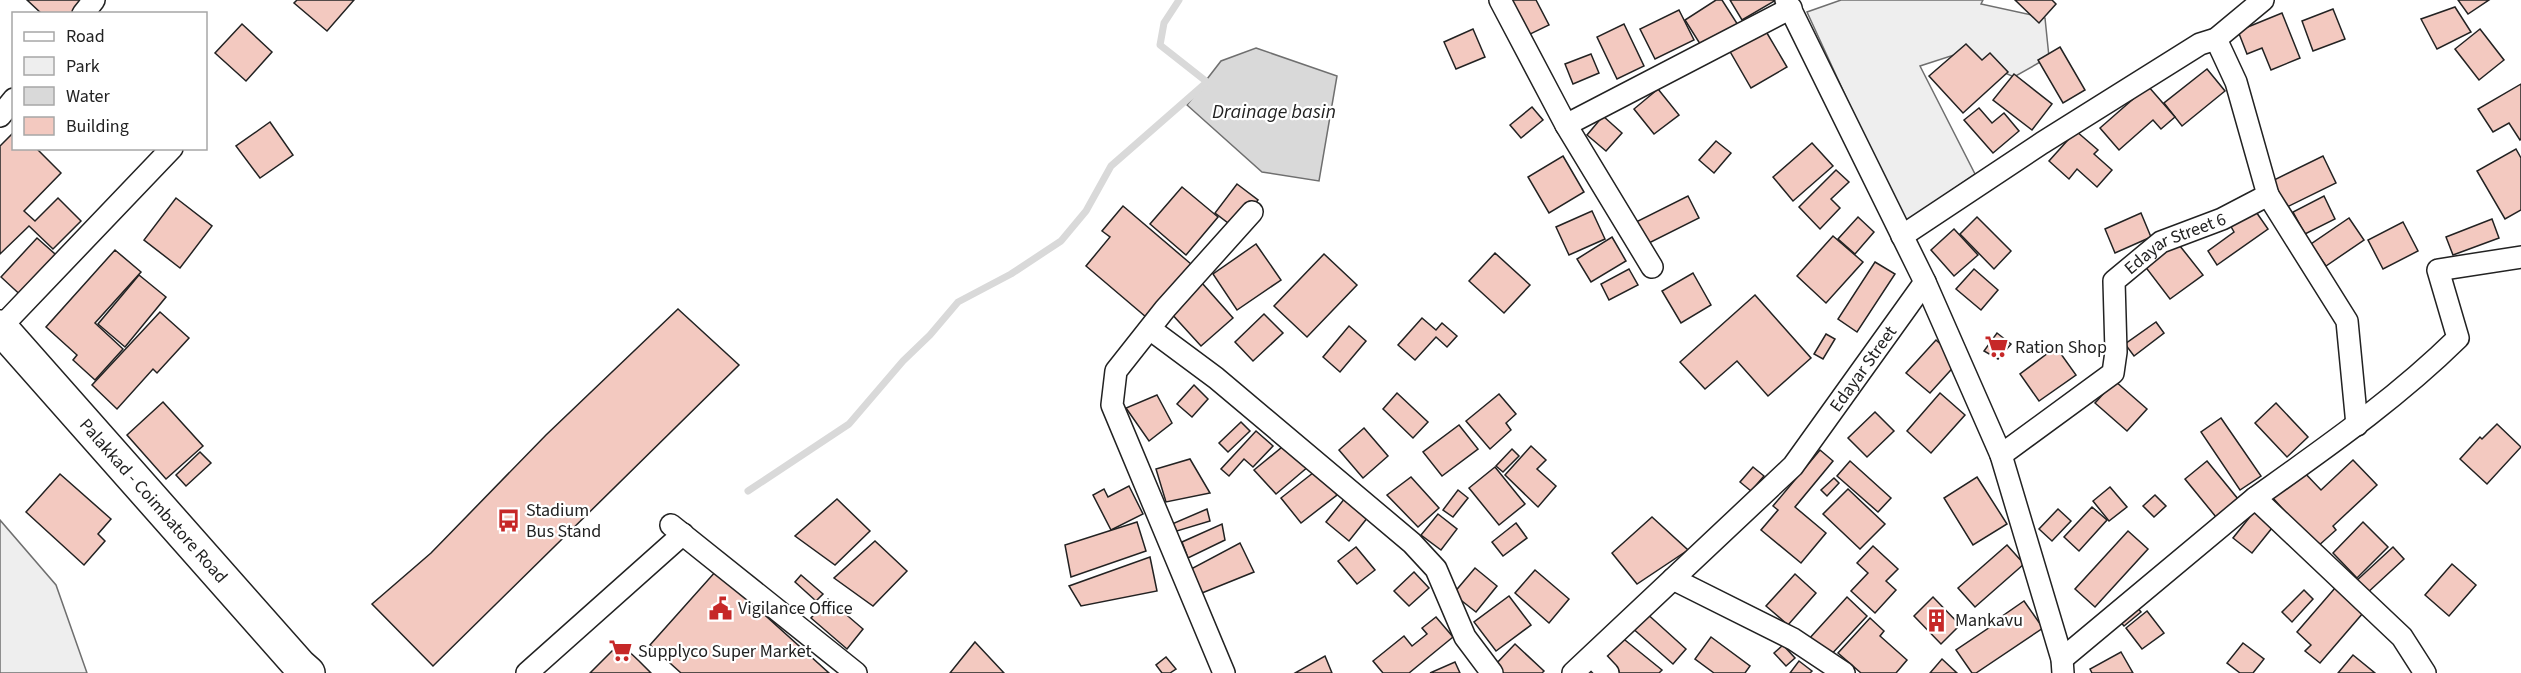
<svg xmlns="http://www.w3.org/2000/svg" width="2521" height="673" font-family="'Source Sans 3',sans-serif">
	<style>
		.green { fill: #eee; stroke: #6f6f6f; stroke-width: 1.5 }
		.water { fill: #d9d9d9; stroke: #6f6f6f; stroke-width: 1.5 }
		.lines { fill: none; stroke-linecap: round; stroke-linejoin: round }
		.stream { stroke: #d9d9d9; stroke-width: 7 }
		.building { fill: #f3c9c0; stroke: #222; stroke-width: 1.5 }
		.minor-casing { stroke: #222; stroke-width: 24 }
		.primary-casing { stroke: #222; stroke-width: 36 }
		.minor { stroke: #fff; stroke-width: 21 }
		.primary { stroke: #fff; stroke-width: 33 }
		.labels { text-anchor: middle; stroke-width: 4.5; stroke-linejoin: round; paint-order: stroke }
		.street-label { font-size: 18px; fill: #222; stroke: #fff }
		.poi-label { font-size: 18px; fill: #222; stroke: #fff; text-anchor: start }
		.water-label { font-size: 20px; font-style: italic; fill: #222; stroke: #fff }
	</style>
	<rect width="100%" height="100%" fill="#fff"/>
	<!-- green -->
	<g class="green">
		<polygon points="1841,0 1983,0 1981,4 2045,18 2049,57 2014,77 1960,53 1920,66 1975,174 1904,223 1807,12"/>
		<polygon points="0,520 56,585 87,673 0,673"/>
	</g>
	<!-- water -->
	<polygon class="water" points="1256,48 1337,76 1319,181 1262,172 1187,105 1221,61"/>
	<g class="lines">
		<!-- stream -->
		<polyline class="stream" points="748,491 849,424 903,361 930,335 958,302 1011,274 1061,241 1086,211 1111,166 1207,82 1160,45 1164,23 1179,0"/>
	</g>
	<!-- building -->
	<g class="building">
		<polygon points="27,0 87,0 75,14 42,14"/>
		<polygon points="297,0 354,0 327,31 294,3"/>
		<polygon points="1502,0 1536,0 1549,25 1522,38"/>
		<polygon points="1716,0 1722,0 1738,25 1702,47 1685,20"/>
		<polygon points="1730,0 1776,0 1742,20"/>
		<polygon points="2015,0 2052,0 2056,4 2039,23"/>
		<polygon points="2458,0 2489,0 2468,14"/>
		<polygon points="2455,7 2471,32 2437,49 2421,19"/>
		<polygon points="2333,9 2345,39 2313,51 2302,21"/>
		<polygon points="1679,10 1694,40 1655,59 1640,29"/>
		<polygon points="2282,13 2300,58 2271,70 2262,48 2247,54 2238,31"/>
		<polygon points="242,24 272,52 246,81 215,53"/>
		<polygon points="1624,24 1644,66 1617,79 1597,37"/>
		<polygon points="1764,28 1787,67 1751,88 1728,48"/>
		<polygon points="1473,29 1485,57 1456,69 1444,42"/>
		<polygon points="2480,29 2504,60 2479,80 2455,49"/>
		<polygon points="1966,44 1982,60 1990,53 2008,72 1963,113 1929,76"/>
		<polygon points="2060,47 2085,90 2063,103 2038,60"/>
		<polygon points="1591,54 1599,73 1573,84 1565,64"/>
		<polygon points="2207,69 2225,91 2182,126 2164,103"/>
		<polygon points="2014,74 2052,104 2032,130 1993,100"/>
		<polygon points="2521,84 2521,139 2520,140 2509,123 2493,132 2478,109"/>
		<polygon points="2148,86 2175,117 2161,129 2153,120 2119,150 2100,128"/>
		<polygon points="1658,89 1679,115 1654,134 1634,109"/>
		<polygon points="1532,107 1543,120 1521,138 1510,125"/>
		<polygon points="1979,108 1992,123 2004,113 2019,131 1993,153 1964,120"/>
		<polygon points="1603,116 1622,133 1606,151 1587,135"/>
		<polygon points="270,122 293,155 260,178 236,146"/>
		<polygon points="2076,131 2098,150 2094,154 2112,170 2097,187 2077,169 2069,179 2049,161"/>
		<polygon points="13,133 14,148 36,148 61,173 24,211 35,221 58,198 81,221 53,249 29,226 0,254 0,146"/>
		<polygon points="1716,141 1731,153 1714,173 1699,160"/>
		<polygon points="1812,143 1833,166 1793,201 1773,177"/>
		<polygon points="2516,149 2521,158 2521,210 2505,219 2477,171"/>
		<polygon points="1563,156 1584,192 1549,213 1528,177"/>
		<polygon points="2323,156 2336,183 2283,209 2270,182"/>
		<polygon points="1836,170 1849,182 1831,199 1840,208 1820,229 1799,207"/>
		<polygon points="1237,184 1258,200 1236,229 1215,213"/>
		<polygon points="1182,187 1218,217 1186,255 1150,224"/>
		<polygon points="1688,196 1699,218 1647,244 1636,222"/>
		<polygon points="2324,196 2335,219 2305,234 2293,212"/>
		<polygon points="176,198 212,226 180,268 144,240"/>
		<polygon points="1123,206 1191,264 1146,317 1086,266 1110,237 1102,231"/>
		<polygon points="2252,206 2268,229 2217,265 2208,251 2234,232 2229,223"/>
		<polygon points="1592,211 1605,239 1569,255 1556,227"/>
		<polygon points="2141,213 2151,237 2115,253 2105,229"/>
		<polygon points="1858,217 1874,232 1855,254 1838,239"/>
		<polygon points="1977,217 2011,251 1994,269 1960,234"/>
		<polygon points="2349,218 2364,240 2326,266 2311,244"/>
		<polygon points="2492,219 2499,238 2453,255 2446,237"/>
		<polygon points="2403,222 2418,251 2383,269 2368,240"/>
		<polygon points="1954,229 1978,255 1954,276 1931,250"/>
		<polygon points="1833,236 1863,262 1826,303 1797,276"/>
		<polygon points="1612,237 1626,261 1591,282 1577,259"/>
		<polygon points="37,238 63,261 27,301 1,277"/>
		<polygon points="2176,241 2203,275 2170,299 2144,265"/>
		<polygon points="1256,244 1281,280 1237,310 1213,274"/>
		<polygon points="115,250 141,272 95,323 123,349 95,380 73,360 77,355 46,327"/>
		<polygon points="1495,253 1530,285 1504,313 1469,281"/>
		<polygon points="1324,254 1357,285 1307,337 1274,306"/>
		<polygon points="1875,262 1895,274 1857,332 1838,319"/>
		<polygon points="1629,269 1638,285 1609,300 1601,284"/>
		<polygon points="1974,269 1998,290 1981,310 1956,289"/>
		<polygon points="1693,273 1711,305 1681,323 1662,291"/>
		<polygon points="139,275 166,297 125,347 98,324"/>
		<polygon points="1202,283 1233,318 1201,346 1170,312"/>
		<polygon points="1755,295 1811,358 1768,396 1737,361 1705,389 1680,362"/>
		<polygon points="678,309 739,365 433,666 372,604 431,553 546,435"/>
		<polygon points="160,312 189,338 157,373 153,369 117,409 92,385"/>
		<polygon points="1264,314 1283,333 1253,361 1235,342"/>
		<polygon points="1422,318 1436,330 1442,323 1457,336 1447,347 1436,337 1415,360 1398,345"/>
		<polygon points="2156,322 2164,333 2134,356 2125,344"/>
		<polygon points="1349,326 1366,341 1340,372 1323,357"/>
		<polygon points="1997,333 2011,344 1998,359 1984,351"/>
		<polygon points="1826,334 1835,339 1823,359 1814,354"/>
		<polygon points="1936,340 1959,361 1930,393 1906,373"/>
		<polygon points="2056,347 2076,375 2039,401 2020,374"/>
		<polygon points="2115,381 2147,409 2127,431 2095,403"/>
		<polygon points="1194,385 1208,399 1192,417 1177,404"/>
		<polygon points="1397,393 1428,422 1413,438 1383,409"/>
		<polygon points="1940,393 1965,415 1931,453 1907,431"/>
		<polygon points="1499,394 1516,414 1506,423 1511,430 1490,449 1466,421"/>
		<polygon points="1157,395 1172,423 1149,441 1126,408"/>
		<polygon points="163,402 203,446 166,479 127,435"/>
		<polygon points="2276,403 2308,437 2287,457 2255,423"/>
		<polygon points="1875,412 1894,431 1867,457 1848,438"/>
		<polygon points="2221,418 2261,476 2240,490 2201,432"/>
		<polygon points="1241,422 1250,431 1228,452 1219,443"/>
		<polygon points="2497,424 2521,447 2487,484 2460,459 2480,437 2482,439"/>
		<polygon points="1459,425 1478,449 1442,476 1423,452"/>
		<polygon points="1364,428 1388,456 1363,478 1339,450"/>
		<polygon points="1256,431 1273,446 1253,467 1244,459 1229,476 1221,469"/>
		<polygon points="1287,443 1309,466 1276,494 1254,470"/>
		<polygon points="1531,446 1546,460 1537,469 1556,486 1538,507 1505,475"/>
		<polygon points="1512,449 1519,456 1503,472 1496,466"/>
		<polygon points="1820,450 1833,461 1795,507 1826,533 1801,563 1761,530 1778,510 1773,506"/>
		<polygon points="200,452 211,463 186,486 176,475"/>
		<polygon points="1190,459 1210,493 1166,502 1156,469"/>
		<polygon points="2353,460 2377,485 2333,526 2336,530 2317,547 2272,497 2302,470 2321,490"/>
		<polygon points="1850,461 1891,498 1878,512 1837,476"/>
		<polygon points="2207,461 2238,499 2216,517 2185,479"/>
		<polygon points="1495,467 1525,504 1499,525 1469,488"/>
		<polygon points="1753,467 1764,476 1751,491 1740,482"/>
		<polygon points="1318,469 1337,495 1301,523 1281,498"/>
		<polygon points="60,474 111,519 98,534 105,541 84,565 26,512"/>
		<polygon points="1411,477 1439,508 1418,527 1387,495"/>
		<polygon points="1977,477 2007,524 1973,545 1944,498"/>
		<polygon points="1834,478 1839,483 1827,496 1821,490"/>
		<polygon points="1129,486 1143,514 1111,530 1093,495 1104,489 1108,497"/>
		<polygon points="2110,487 2127,507 2109,521 2093,501"/>
		<polygon points="1848,489 1885,524 1860,549 1823,514"/>
		<polygon points="1458,490 1468,498 1453,517 1443,510"/>
		<polygon points="1349,493 1372,512 1349,541 1326,522"/>
		<polygon points="2155,495 2166,506 2154,517 2143,506"/>
		<polygon points="837,499 870,531 835,565 795,536"/>
		<polygon points="2092,507 2107,520 2079,551 2064,537"/>
		<polygon points="2257,508 2276,523 2252,553 2233,538"/>
		<polygon points="1207,509 1210,521 1177,531 1172,524"/>
		<polygon points="2058,509 2071,521 2052,541 2039,529"/>
		<polygon points="1438,514 1457,529 1441,550 1421,535"/>
		<polygon points="1652,517 1688,550 1637,584 1612,553"/>
		<polygon points="1137,522 1146,551 1071,577 1065,545"/>
		<polygon points="2363,522 2388,547 2357,578 2333,553"/>
		<polygon points="1516,523 1527,538 1503,556 1492,542"/>
		<polygon points="1222,524 1225,540 1188,558 1182,542"/>
		<polygon points="2128,531 2148,549 2095,607 2075,589"/>
		<polygon points="875,541 907,571 873,606 834,578"/>
		<polygon points="1240,543 1254,572 1202,593 1191,569"/>
		<polygon points="2007,545 2024,564 1975,607 1958,588"/>
		<polygon points="1873,546 1898,569 1886,581 1896,590 1875,613 1851,591 1868,573 1857,563"/>
		<polygon points="1356,547 1375,570 1357,584 1338,561"/>
		<polygon points="2393,547 2404,559 2365,595 2354,583"/>
		<polygon points="1150,557 1157,591 1081,606 1069,586"/>
		<polygon points="2452,564 2476,585 2449,616 2425,595"/>
		<polygon points="1475,568 1497,586 1476,612 1453,594"/>
		<polygon points="1535,570 1569,599 1549,623 1515,593"/>
		<polygon points="716,571 829,673 681,673 650,645"/>
		<polygon points="1414,572 1429,588 1409,606 1394,591"/>
		<polygon points="1795,574 1816,593 1788,625 1766,606"/>
		<polygon points="801,575 823,594 816,601 795,582"/>
		<polygon points="2335,588 2363,613 2320,663 2305,651 2311,645 2297,632"/>
		<polygon points="2304,590 2313,599 2292,622 2282,612"/>
		<polygon points="1509,596 1531,625 1496,651 1474,622"/>
		<polygon points="1847,597 1867,616 1828,658 1808,640"/>
		<polygon points="1933,597 1960,625 1941,644 1914,616"/>
		<polygon points="828,599 863,629 847,649 811,618"/>
		<polygon points="2024,601 2043,628 1976,673 1972,673 1956,650 2002,619 2001,617"/>
		<polygon points="2134,604 2141,612 2124,626 2117,618"/>
		<polygon points="1644,611 1686,649 1673,664 1630,626"/>
		<polygon points="2147,611 2164,633 2142,649 2126,628"/>
		<polygon points="1436,617 1453,637 1409,673 1383,673 1373,661 1404,636 1412,646 1427,634 1422,628"/>
		<polygon points="1870,618 1884,631 1880,636 1907,660 1896,673 1861,673 1838,653"/>
		<polygon points="1620,636 1662,670 1659,673 1618,673 1601,659"/>
		<polygon points="1711,637 1750,666 1745,673 1714,673 1695,659"/>
		<polygon points="975,642 1004,673 950,673"/>
		<polygon points="620,643 639,661 651,673 590,673"/>
		<polygon points="2243,643 2264,659 2253,673 2240,673 2227,663"/>
		<polygon points="1515,644 1544,671 1542,673 1502,673 1494,666"/>
		<polygon points="1783,645 1795,658 1786,666 1774,653"/>
		<polygon points="2121,652 2133,673 2092,673 2090,669"/>
		<polygon points="2353,655 2375,673 2338,673"/>
		<polygon points="1325,656 1332,673 1295,673"/>
		<polygon points="1166,657 1176,669 1170,673 1162,673 1156,665"/>
		<polygon points="1942,659 1957,673 1930,673"/>
		<polygon points="1799,661 1812,671 1810,673 1790,673"/>
		<polygon points="1455,662 1460,673 1430,673"/>
	</g>
	<g class="lines">
		<defs>
			<g id="minor">
				<polyline points="1500,0 1566,125 1652,267"/>
				<polyline points="1786,0 1925,282 2001,455 2062,659 2063,673"/>
				<polyline points="83,14 94,0"/>
				<polyline points="0,116 14,99"/>
				<polyline points="1566,125 1791,8"/>
				<polyline points="2268,195 2347,321 2357,425"/>
				<polyline points="1902,236 2042,143 2200,44 2216,39 2263,0"/>
				<polyline points="0,328 172,148"/>
				<polyline points="1150,329 1216,378 1412,543 1436,569 1465,637 1492,673"/>
				<path id="s1" d="M2001,455L2113,373L2116,352L2114,281L2161,242L2222,219L2268,195L2236,82L2216,39"/>
				<path d="M2255,498C2325,448 2396,399 2458,338L2438,270L2521,257"/>
				<polyline points="671,525 856,673"/>
				<polyline points="1673,579 1793,639 1844,673"/>
				<polyline points="1592,656 1608,673"/>
				<polyline points="2062,659 2255,498 2402,637 2425,673"/>
				<polyline points="527,673 683,534"/>
				<polyline points="1224,673 1112,405 1116,371 1165,309 1252,212"/>
				<path id="s2" d="M1573,673L1793,466L1925,282"/>
			</g>
			<g id="primary">
				<path id="s3" d="M0,327L299,665L308,673"/>
			</g>
		</defs>
		<!-- minor casing -->
		<use href="#minor" class="minor-casing"/>
		<!-- primary casing -->
		<use href="#primary" class="primary-casing"/>
		<!-- minor -->
		<use href="#minor" class="minor"/>
		<!-- primary -->
		<use href="#primary" class="primary"/>
	</g>
	<!-- icons -->
	<defs>
		<symbol id="supermarket-bare" viewBox="-9 -9 18 18"><path d="M-6-5.5h2.5l.6 2H6L4.5 2H-2.5L-4.4-4H-6ZM-1.5 3.2a1.3 1.3 0 1 0 .1 0ZM3 3.2a1.3 1.3 0 1 0 .1 0Z" fill="#c62828" stroke="#fff" stroke-width="2.5" paint-order="stroke"/></symbol>
		<symbol id="bus-bare" viewBox="-9 -9 18 18"><path d="M-5-6H5V4H4V6H2V4H-2V6H-4V4H-5ZM-3.5-4V0h7V-4ZM-3.5 1.2v1.5H-2V1.2ZM2 1.2v1.5H3.5V1.2Z" fill="#c62828" stroke="#fff" stroke-width="2.5" paint-order="stroke"/></symbol>
		<symbol id="civic-bare" viewBox="-9 -9 18 18"><path d="M-.6-6.5H3V-4.5H.6V-3L4-1V1h2V6H-6V1h2V-1L-.6-3ZM-1.2 2.5V6h2.4V2.5Z" fill="#c62828" stroke="#fff" stroke-width="2.5" paint-order="stroke"/></symbol>
		<symbol id="building-bare" viewBox="-9 -9 18 18"><path d="M-4-6H4V6H1V3H-1V6H-4ZM-2.5-4.3h1.7v1.8h-1.7ZM.8-4.3h1.7v1.8H.8ZM-2.5-1h1.7V.8h-1.7ZM.8-1h1.7V.8H.8Z" fill="#c62828" stroke="#fff" stroke-width="2.5" paint-order="stroke"/></symbol>
	</defs>
	<g fill-rule="evenodd">
		<use href="#supermarket-bare" x="1980" y="330" width="33" height="33"/>
		<use href="#bus-bare" x="492" y="504" width="33" height="33"/>
		<use href="#civic-bare" x="704" y="592" width="33" height="33"/>
		<use href="#building-bare" x="1920" y="604" width="33" height="33"/>
		<use href="#supermarket-bare" x="604" y="634" width="33" height="33"/>
	</g>
	<g class="labels">
		<!-- street labels -->
		<g class="street-label">
			<text dy="6" stroke="none"><textPath href="#s1" startOffset="304">Edayar Street 6</textPath></text>
			<text dy="6" stroke="none"><textPath href="#s2" startOffset="422">Edayar Street</textPath></text>
			<text dy="6" stroke="none"><textPath href="#s3" startOffset="232">Palakkad - Coimbatore Road</textPath></text>
		</g>
		<!-- poi labels -->
		<g class="poi-label">
			<text x="2015" y="353">Ration Shop</text>
			<text x="526" y="516">Stadium<tspan x="526" dy="21">Bus Stand</tspan></text>
			<text x="738" y="614">Vigilance Office</text>
			<text x="1955" y="626">Mankavu</text>
			<text x="638" y="657">Supplyco Super Market</text>
		</g>
		<!-- water labels -->
		<g class="water-label">
			<text x="1274" y="118">Drainage basin</text>
		</g>
	</g>
	<!-- legend -->
	<rect x="12" y="12" width="195" height="138" fill="#ffffff" stroke="#a7a7a7" stroke-width="1.5"/>
	<rect x="24" y="32" width="30" height="9" fill="#ffffff" stroke="#a7a7a7" stroke-width="1.5"/>
	<text x="66" y="42" font-size="18" fill="#222222">Road</text>
	<rect x="24" y="57" width="30" height="18" fill="#eeeeee" stroke="#a7a7a7" stroke-width="1.5"/>
	<text x="66" y="72" font-size="18" fill="#222222">Park</text>
	<rect x="24" y="87" width="30" height="18" fill="#d9d9d9" stroke="#a7a7a7" stroke-width="1.5"/>
	<text x="66" y="102" font-size="18" fill="#222222">Water</text>
	<rect x="24" y="117" width="30" height="18" fill="#f3c9c0" stroke="#a7a7a7" stroke-width="1.5"/>
	<text x="66" y="132" font-size="18" fill="#222222">Building</text>
</svg>
